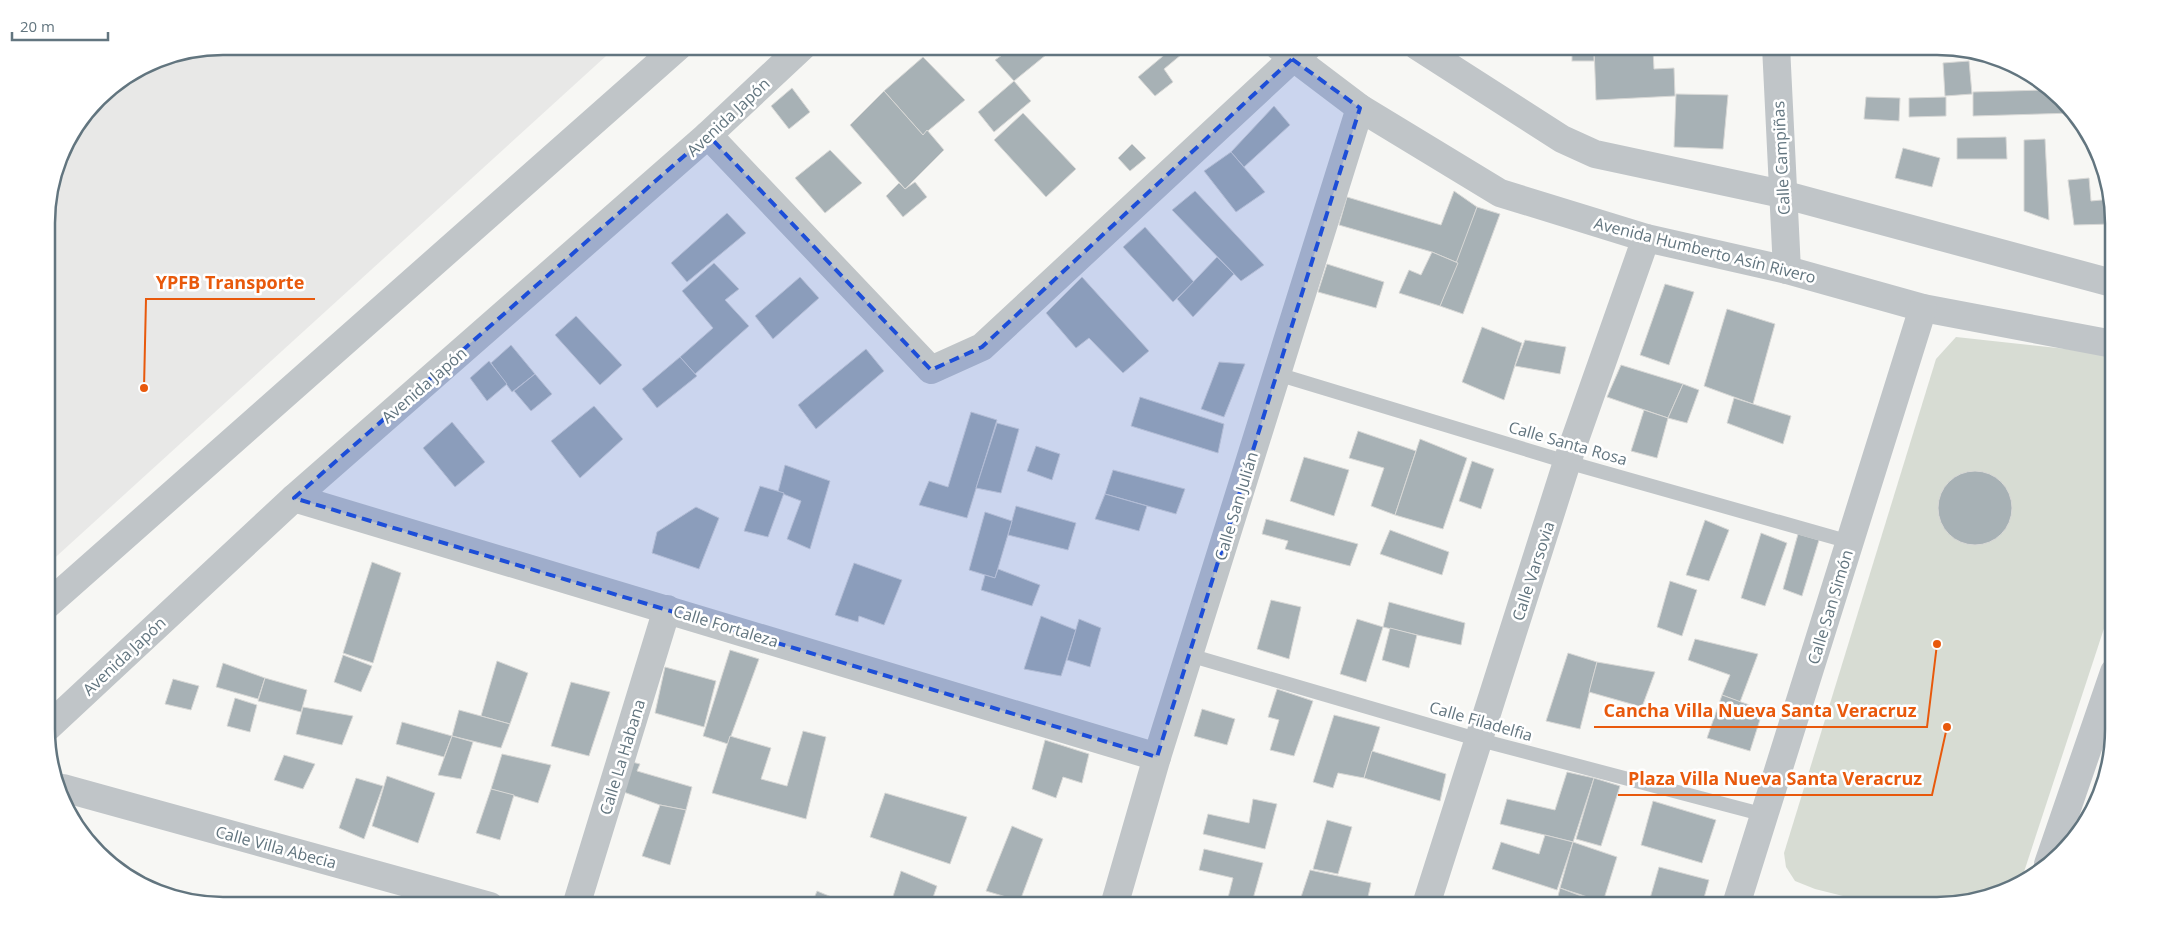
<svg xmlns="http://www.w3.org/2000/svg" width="2160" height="952" font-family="'Open Sans',sans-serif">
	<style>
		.built { fill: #e8e8e7 }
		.green { fill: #d7dcd3 }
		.building { fill: #a7b1b5; stroke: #d8d8d6 }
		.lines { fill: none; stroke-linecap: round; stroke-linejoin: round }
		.service { stroke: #c0c5c8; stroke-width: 14 }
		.minor { stroke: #c0c5c8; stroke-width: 28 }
		.marked { fill: #1d4ed8; fill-opacity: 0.2; stroke: #1d4ed8; stroke-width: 4; stroke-dasharray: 10 6; stroke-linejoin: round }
		.labels { text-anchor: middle; stroke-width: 5; stroke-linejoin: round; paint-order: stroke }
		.street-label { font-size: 16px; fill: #62757f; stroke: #fff }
		.rim { fill: none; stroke: #62757f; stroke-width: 2.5 }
		.leader { fill: none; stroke: #e8590c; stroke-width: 2 }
		.callout-dot { fill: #e8590c; stroke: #fff; stroke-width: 2 }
		.callout-label { font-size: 18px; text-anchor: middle; font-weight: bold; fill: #e8590c; stroke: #fff; stroke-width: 5; stroke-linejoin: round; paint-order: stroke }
	</style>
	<rect width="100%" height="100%" fill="#f7f7f4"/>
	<!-- built -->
	<polygon class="built" points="223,46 617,46 47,565 47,212 65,145 106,90 156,60"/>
	<!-- green -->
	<polygon class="green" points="1956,337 2113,354 2113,601 2021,881 1948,905 1879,905 1815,889 1795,881 1786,867 1784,853 1936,359"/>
	<!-- building -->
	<g class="building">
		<polygon points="1015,46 1048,46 1052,50 1014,81 995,60"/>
		<polygon points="1175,46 1177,46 1182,54 1164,69 1173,82 1155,96 1138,77"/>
		<rect x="1572" y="46" width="22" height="15"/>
		<polygon points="1594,46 1626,46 1626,51 1653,50 1654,69 1674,68 1675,96 1596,100"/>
		<polygon points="923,57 965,100 923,135 884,91"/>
		<polygon points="1969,61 1972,94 1945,96 1943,63"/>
		<polygon points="1014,81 1031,101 994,132 978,112"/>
		<polygon points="792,88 810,112 789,129 771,106"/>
		<polygon points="2044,90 2074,113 1973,116 1973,92"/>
		<polygon points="884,91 923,135 927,130 944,150 905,189 850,125"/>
		<polygon points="1676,94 1728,95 1723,149 1674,147"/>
		<polygon points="1866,97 1900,98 1899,121 1864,119"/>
		<polygon points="1946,97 1946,116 1909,117 1909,98"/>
		<polygon points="1274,106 1290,125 1244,167 1231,152"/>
		<polygon points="1023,113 1076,169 1046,197 994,140"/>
		<polygon points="2006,137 2007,159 1957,159 1957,138"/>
		<polygon points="2045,139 2049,220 2024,211 2024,140"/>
		<polygon points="1132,144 1146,158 1130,171 1118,158"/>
		<polygon points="1903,148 1940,158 1932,187 1895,178"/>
		<polygon points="830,150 862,183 825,213 795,178"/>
		<polygon points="1231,152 1265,192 1236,212 1204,171"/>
		<polygon points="2089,178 2091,201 2112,199 2112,224 2074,225 2068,180"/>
		<polygon points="915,182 927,197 903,217 886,196 899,183 905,189"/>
		<polygon points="1195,191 1264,265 1241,281 1172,210"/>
		<polygon points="1454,191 1477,207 1458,263 1432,252 1339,225 1347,197 1441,225"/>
		<polygon points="1477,207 1500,214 1463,314 1440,306"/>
		<polygon points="727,213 746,233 687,282 671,263"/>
		<polygon points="1145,227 1194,282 1173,302 1123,247"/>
		<polygon points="1432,252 1458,263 1440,306 1399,293 1409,270 1421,275"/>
		<polygon points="1217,257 1234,274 1193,317 1177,299"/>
		<polygon points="714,263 739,289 725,300 749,326 695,374 680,357 713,328 682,291"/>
		<polygon points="1327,264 1384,282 1376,308 1318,292"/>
		<polygon points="800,277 819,298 773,339 755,316"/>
		<polygon points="1082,277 1149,351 1123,373 1089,338 1076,348 1046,313"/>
		<polygon points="1665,284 1694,292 1669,365 1640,355"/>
		<polygon points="1727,309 1775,324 1753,404 1704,386"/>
		<polygon points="576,316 622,365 600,385 555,335"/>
		<polygon points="1482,327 1522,343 1504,400 1462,382"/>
		<polygon points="1525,340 1566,347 1560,374 1515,366"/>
		<polygon points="511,345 535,374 512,392 491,363"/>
		<polygon points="866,349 884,371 816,429 798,405"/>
		<polygon points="680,357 697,376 657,408 642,389"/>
		<polygon points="489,361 507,384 487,401 470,378"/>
		<polygon points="1219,362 1245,364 1224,417 1201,409"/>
		<polygon points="1621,365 1683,384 1668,418 1607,397"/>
		<polygon points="535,374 552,394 531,411 514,391"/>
		<polygon points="1683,384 1699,390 1687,423 1668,418"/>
		<polygon points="1140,397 1224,424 1218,453 1131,426"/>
		<polygon points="1734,398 1791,416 1783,444 1727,423"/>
		<polygon points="594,406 623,439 580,478 551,441"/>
		<polygon points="1644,410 1668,418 1657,458 1631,451"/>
		<polygon points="971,412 997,420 967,518 919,505 929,481 948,487"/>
		<polygon points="452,422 485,462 455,487 423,448"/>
		<polygon points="997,423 1019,429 1001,493 976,488"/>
		<polygon points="1358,431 1416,451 1395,515 1371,506 1384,468 1349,458"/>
		<polygon points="1420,439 1467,458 1443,529 1395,515"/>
		<polygon points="1036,446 1060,454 1052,480 1027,471"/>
		<polygon points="1304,457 1349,470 1334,516 1290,501"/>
		<polygon points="1472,461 1494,469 1481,509 1459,501"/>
		<polygon points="785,465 830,481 810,549 787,539 801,501 778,492"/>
		<polygon points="1113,470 1185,489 1176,514 1105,494"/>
		<circle cx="1975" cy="508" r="37"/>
		<polygon points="760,486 784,493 768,537 744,531"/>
		<polygon points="1105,494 1147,506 1139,531 1095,519"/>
		<polygon points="1016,506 1076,523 1068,550 1008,535"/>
		<polygon points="696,507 719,518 699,569 652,553 657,532"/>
		<polygon points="985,512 1012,521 995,578 969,570"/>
		<polygon points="1266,519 1358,544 1350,566 1285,549 1288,541 1262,534"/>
		<polygon points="1705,520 1729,530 1709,581 1686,575"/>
		<polygon points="1390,530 1449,552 1442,575 1380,554"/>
		<polygon points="1761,533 1787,543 1765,606 1741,598"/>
		<polygon points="1798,534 1819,540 1802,596 1783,589"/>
		<polygon points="372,562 401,573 373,663 343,653"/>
		<polygon points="854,563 902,580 884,625 859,616 858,622 835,615"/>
		<polygon points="998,569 1040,585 1032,606 981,590 985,575 995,578"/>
		<polygon points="1670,581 1697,590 1682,636 1657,627"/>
		<polygon points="1271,600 1301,607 1289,659 1257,649"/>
		<polygon points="1389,602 1465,623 1461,645 1383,627"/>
		<polygon points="1041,616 1076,630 1061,676 1024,669"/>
		<polygon points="1079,619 1101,628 1090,667 1067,660"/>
		<polygon points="1357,619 1383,627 1366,682 1340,674"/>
		<polygon points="1390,628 1417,635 1409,668 1382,660"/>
		<polygon points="1695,639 1758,654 1740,702 1722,695 1730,675 1688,660"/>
		<polygon points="730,650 759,659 728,744 703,736"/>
		<polygon points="1568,653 1597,662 1580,729 1546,721"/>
		<polygon points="343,655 372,666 361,692 334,682"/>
		<polygon points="497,661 528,673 510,724 481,716"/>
		<polygon points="1597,662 1655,672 1642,707 1589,692"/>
		<polygon points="223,663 265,678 258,699 216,687"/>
		<polygon points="665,667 716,681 704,727 655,713"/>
		<polygon points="265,678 307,690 301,712 258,701"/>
		<polygon points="173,679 199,686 191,710 165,704"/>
		<polygon points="571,682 610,692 589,756 551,746"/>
		<polygon points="1277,689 1313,701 1294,756 1270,750 1279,720 1268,717"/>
		<polygon points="1722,695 1763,710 1750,751 1707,738"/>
		<polygon points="235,698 257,705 250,732 227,726"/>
		<polygon points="303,707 353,716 342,745 296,734"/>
		<polygon points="1202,709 1235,719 1227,745 1194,736"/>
		<polygon points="459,710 510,724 501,748 452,736"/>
		<polygon points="1334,715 1380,727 1364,778 1338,773 1333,788 1313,782"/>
		<polygon points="402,722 452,736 444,757 396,744"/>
		<polygon points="803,731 826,737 806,819 712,793 730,736 771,748 761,779 787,786"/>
		<polygon points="452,736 473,742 461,779 438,775"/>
		<polygon points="1045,740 1089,754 1082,783 1063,777 1056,798 1032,789"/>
		<polygon points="1372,751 1446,774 1440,801 1364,778"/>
		<polygon points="502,754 551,765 538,803 491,789"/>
		<polygon points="284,755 315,764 303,789 274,780"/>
		<polygon points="624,760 640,764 637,771 692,787 686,810 660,805 618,790"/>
		<polygon points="1567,772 1594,778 1573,842 1500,824 1507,799 1555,810"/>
		<polygon points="387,776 435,793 418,843 372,826"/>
		<polygon points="356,778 383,786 364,839 339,828"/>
		<polygon points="1594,778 1620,786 1601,846 1576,839"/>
		<polygon points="491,789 514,795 500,840 476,833"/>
		<polygon points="885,793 967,817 950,864 870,837"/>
		<polygon points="1253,799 1277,804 1265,849 1203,834 1208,814 1249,823"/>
		<polygon points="1653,801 1716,820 1702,863 1641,845"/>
		<polygon points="660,805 686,810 670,865 642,856"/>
		<polygon points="1327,820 1352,827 1338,874 1313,869"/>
		<polygon points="1012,826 1043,839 1020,901 986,891"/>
		<polygon points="1545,835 1573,842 1557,890 1492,869 1501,842 1539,854"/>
		<polygon points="1573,842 1617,857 1603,902 1560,888"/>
		<polygon points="1204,849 1263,863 1251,906 1226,906 1233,878 1199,870"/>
		<polygon points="1659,867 1709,880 1702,905 1663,905 1649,902"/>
		<polygon points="1310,870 1371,883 1366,906 1352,906 1329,899 1327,906 1298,906"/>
		<polygon points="901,871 937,886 930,906 890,906"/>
		<polygon points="1560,888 1605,905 1556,905"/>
		<polygon points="817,891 853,906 811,906"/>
	</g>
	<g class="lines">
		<!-- service -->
		<g class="service">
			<polyline points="1277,374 1567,462 1850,542"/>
			<polyline points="1189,655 1480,740 1765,815"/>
		</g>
		<!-- minor -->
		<g class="minor">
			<polyline points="1278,46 1360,108 1500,193 1646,238 1787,270 1923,308 2113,344"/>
			<polyline points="1417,46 1562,139 1595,154 1782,194 2112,283"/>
			<polyline points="1776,46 1787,270"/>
			<polyline points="708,135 931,370 982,347 1292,59 1309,46"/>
			<polyline points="294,498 1157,757"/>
			<polyline points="47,605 679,46"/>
			<polyline points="48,727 294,498 708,135 803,46"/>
			<polyline points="63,788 490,906"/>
			<polyline points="2048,864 2114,672"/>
			<polyline points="1426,905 1567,462 1646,238"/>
			<polyline points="1736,905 1923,308"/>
			<polyline points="576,906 667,609"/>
			<polyline points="1114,906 1157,757 1360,108"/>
		</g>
	</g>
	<!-- marked area -->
	<path class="marked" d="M1292,59L1360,108L1157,757L294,498L708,135L931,370L982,347Z"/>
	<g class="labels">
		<!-- street labels -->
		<g class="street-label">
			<text transform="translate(728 117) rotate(-43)" y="6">Avenida Japón</text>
			<text transform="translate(1781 158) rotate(-93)" y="6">Calle Campiñas</text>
			<text transform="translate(1705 250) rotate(14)" y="6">Avenida Humberto Asín Rivero</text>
			<text transform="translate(424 385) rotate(-41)" y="6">Avenida Japón</text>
			<text transform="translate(1568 443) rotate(16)" y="6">Calle Santa Rosa</text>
			<text transform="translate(1236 506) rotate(-73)" y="6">Calle San Julián</text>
			<text transform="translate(1533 571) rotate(-72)" y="6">Calle Varsovia</text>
			<text transform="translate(1830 607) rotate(-73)" y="6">Calle San Simón</text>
			<text transform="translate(726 626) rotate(17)" y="6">Calle Fortaleza</text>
			<text transform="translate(124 656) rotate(-43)" y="6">Avenida Japón</text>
			<text transform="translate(1481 721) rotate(16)" y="6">Calle Filadelfia</text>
			<text transform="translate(622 757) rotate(-73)" y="6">Calle La Habana</text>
			<text transform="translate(276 847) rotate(15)" y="6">Calle Villa Abecia</text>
		</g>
	</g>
	<!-- crop -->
	<path d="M0 0H2160V952H0ZM223 55H1937A168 168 0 0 1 2105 223V729A168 168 0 0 1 1937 897H223A168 168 0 0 1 55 729V223A168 168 0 0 1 223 55Z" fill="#fff" fill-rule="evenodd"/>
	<path class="rim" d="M223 55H1937A168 168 0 0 1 2105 223V729A168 168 0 0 1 1937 897H223A168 168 0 0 1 55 729V223A168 168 0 0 1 223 55Z"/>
	<!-- callouts -->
	<path class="leader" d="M144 388L146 299H315M1937 644L1927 727H1594M1947 727L1932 795H1618"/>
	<g class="callout-dot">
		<circle cx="144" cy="388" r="5"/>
		<circle cx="1937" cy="644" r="5"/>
		<circle cx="1947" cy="727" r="5"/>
	</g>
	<g class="callout-label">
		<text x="230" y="289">YPFB Transporte</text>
		<text x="1760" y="717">Cancha Villa Nueva Santa Veracruz</text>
		<text x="1775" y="785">Plaza Villa Nueva Santa Veracruz</text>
	</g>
	<!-- scale -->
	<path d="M12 32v8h96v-8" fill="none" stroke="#62757f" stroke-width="2.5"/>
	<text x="20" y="32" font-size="15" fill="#62757f" stroke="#ffffff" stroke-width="4" paint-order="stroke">20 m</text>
</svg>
